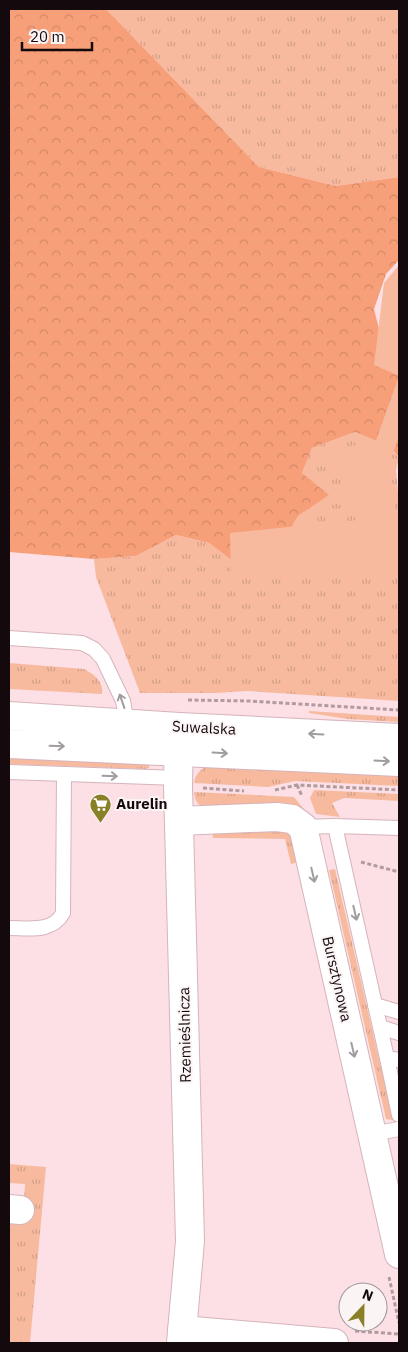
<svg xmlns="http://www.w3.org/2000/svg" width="408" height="1352" font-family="'IBM Plex Sans',sans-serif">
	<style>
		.grass { fill: url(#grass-tufts) }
		.forest { fill: url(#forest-crowns) }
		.pitch { fill: #f7ba9f }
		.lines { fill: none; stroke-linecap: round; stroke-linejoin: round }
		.lane-casing { stroke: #d5b4ba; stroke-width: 16 }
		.street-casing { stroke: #d5b4ba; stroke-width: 30 }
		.secondary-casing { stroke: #d5b4ba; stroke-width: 30 }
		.path { stroke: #b19b9f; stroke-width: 3; stroke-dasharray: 4 2.5; stroke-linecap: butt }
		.lane { stroke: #fff; stroke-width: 14 }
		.street { stroke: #fff; stroke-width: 28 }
		.secondary { stroke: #fff; stroke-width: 28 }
		.oneway { stroke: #a19d9e }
		.labels { text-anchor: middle; stroke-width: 4; stroke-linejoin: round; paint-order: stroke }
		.street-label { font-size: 15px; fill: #14090c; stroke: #fbf4f5 }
		.poi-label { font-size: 15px; font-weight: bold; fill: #14090c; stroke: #fbf4f5; text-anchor: start }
	</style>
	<defs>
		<pattern id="grass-tufts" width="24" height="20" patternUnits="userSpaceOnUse" patternTransform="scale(1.25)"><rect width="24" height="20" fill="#f7ba9f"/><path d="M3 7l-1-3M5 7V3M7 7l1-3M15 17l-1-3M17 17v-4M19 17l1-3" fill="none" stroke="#d39f88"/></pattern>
		<pattern id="forest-crowns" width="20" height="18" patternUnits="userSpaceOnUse" patternTransform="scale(1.25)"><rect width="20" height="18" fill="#f79f78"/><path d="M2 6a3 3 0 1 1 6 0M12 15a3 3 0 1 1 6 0" fill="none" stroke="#d38867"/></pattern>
	</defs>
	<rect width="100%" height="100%" fill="#fce0e5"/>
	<!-- grass -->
	<g class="grass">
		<polygon points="106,9 399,9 399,177 336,186 259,167"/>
		<polygon points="355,432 389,446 399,458 396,470 399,504 399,701 247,691 215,693 140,693 96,577 94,559 136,556 176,535 209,543 241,566 273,560 298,516 328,495 302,473 312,448"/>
		<path d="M9,663L84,669C94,674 104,682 102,694L9,689Z"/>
		<polygon points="309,711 399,717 399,722 348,719 309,713"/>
		<polygon points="9,752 146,760 149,764 149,768 145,769 9,764"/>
		<path d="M206,766L399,772V786L295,781L268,787L194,783C195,775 199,771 206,766Z"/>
		<polygon points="314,790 399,794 399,801 344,798 332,803 340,817 316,814 310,798"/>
		<path d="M194,792L294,797L306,812L206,808C197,805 195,801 194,792Z"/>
		<path d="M284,830C296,837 296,850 299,862L291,864L285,839L213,838L212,831Z"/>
		<polygon points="335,869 393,1120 386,1119 329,870"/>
		<polygon points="9,1164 46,1167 30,1343 9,1343 9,1215 23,1216 25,1184 9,1183"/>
	</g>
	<!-- forest -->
	<polygon class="forest" points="9,9 106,9 259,167 336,186 399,177 399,260 386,274 374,309 388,365 399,371 399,457 389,446 355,432 312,448 302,473 329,495 298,516 273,560 240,566 209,543 176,535 136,556 94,559 9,552"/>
	<!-- pitch -->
	<polygon class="pitch" points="399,265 399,437 389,463 397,527 399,527 399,575 231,574 230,533 358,520 328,453 361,443 374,446 399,376 374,365 384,283"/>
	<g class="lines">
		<defs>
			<g id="lane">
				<polyline points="9,638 82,643 94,649 103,659 123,701 128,728"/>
				<polyline points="9,772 178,778"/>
				<polyline points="303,827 335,826"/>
				<polyline points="399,828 335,826 387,1058 399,1060"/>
				<path d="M9,928C29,928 52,933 63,913L64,774"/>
				<polyline points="375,1005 399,1012"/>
				<polyline points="380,1027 399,1033"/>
				<polyline points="387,1058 399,1115"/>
				<polyline points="372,1134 399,1129"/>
			</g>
			<g id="street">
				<polyline points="179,728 178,787 190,1241 181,1343"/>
				<polyline points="179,821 277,817 292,819 303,827 399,1254"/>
				<polyline points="9,1209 20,1210"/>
				<polyline points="182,1330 334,1343"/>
			</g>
			<g id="secondary">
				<polyline points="9,716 179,727 399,738"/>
				<polyline points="9,744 399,762"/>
			</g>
		</defs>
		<!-- lane casing -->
		<use href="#lane" class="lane-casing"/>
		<!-- street casing -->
		<use href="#street" class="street-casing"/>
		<!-- secondary casing -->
		<use href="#secondary" class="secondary-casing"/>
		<!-- path -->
		<g class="path">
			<polyline points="188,700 249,701 399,710"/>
			<polyline points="297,785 302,796"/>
			<polyline points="203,788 244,791"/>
			<polyline points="275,790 297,785 399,790"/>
			<polyline points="361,862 399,872"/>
			<polyline points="389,1277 399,1323"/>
			<polyline points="355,1331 399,1334"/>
		</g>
		<!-- lane -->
		<use href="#lane" class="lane"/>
		<!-- street -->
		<use href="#street" class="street"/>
		<!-- secondary -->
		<use href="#secondary" class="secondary"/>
	</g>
	<!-- one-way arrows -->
	<defs><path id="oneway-shaft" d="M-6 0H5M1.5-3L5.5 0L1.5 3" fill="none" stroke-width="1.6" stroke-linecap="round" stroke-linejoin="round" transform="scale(1.25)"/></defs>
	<g class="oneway">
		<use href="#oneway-shaft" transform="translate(122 701) rotate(-109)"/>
		<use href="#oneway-shaft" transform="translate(316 734) rotate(-177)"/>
		<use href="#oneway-shaft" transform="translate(57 746) rotate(2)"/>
		<use href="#oneway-shaft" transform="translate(220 753) rotate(3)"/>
		<use href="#oneway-shaft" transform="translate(382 761) rotate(3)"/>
		<use href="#oneway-shaft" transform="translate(110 776) rotate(2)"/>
		<use href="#oneway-shaft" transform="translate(313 875) rotate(77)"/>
		<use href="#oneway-shaft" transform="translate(355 913) rotate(77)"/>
		<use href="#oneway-shaft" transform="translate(353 1050) rotate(77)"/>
	</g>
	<!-- icons -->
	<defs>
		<symbol id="supermarket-pin" viewBox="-11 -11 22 30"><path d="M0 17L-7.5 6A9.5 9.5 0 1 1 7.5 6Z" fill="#898027" stroke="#fbf4f5"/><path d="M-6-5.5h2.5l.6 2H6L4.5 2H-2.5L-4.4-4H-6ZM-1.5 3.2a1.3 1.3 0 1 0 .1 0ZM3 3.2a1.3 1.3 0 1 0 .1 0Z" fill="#fff"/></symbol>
	</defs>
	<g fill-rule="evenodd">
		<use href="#supermarket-pin" x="88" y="792" width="25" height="34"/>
	</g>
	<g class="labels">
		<!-- street labels -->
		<g class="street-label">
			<text transform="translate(204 728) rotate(3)" y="5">Suwalska</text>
			<text transform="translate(337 979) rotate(77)" y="5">Bursztynowa</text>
			<text transform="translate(185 1035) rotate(-91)" y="5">Rzemieślnicza</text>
		</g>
		<!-- poi labels -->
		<g class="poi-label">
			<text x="116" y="809">Aurelin</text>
		</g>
	</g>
	<!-- border -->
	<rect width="408" height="1352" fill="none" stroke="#14090c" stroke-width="20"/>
	<!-- north arrow -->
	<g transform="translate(363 1307) rotate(22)"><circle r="24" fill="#fbf4f5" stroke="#9f9698"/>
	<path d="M0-4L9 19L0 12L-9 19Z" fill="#898027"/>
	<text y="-8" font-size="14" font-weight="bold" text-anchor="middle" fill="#14090c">N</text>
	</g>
	<!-- scale -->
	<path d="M22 42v8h70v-8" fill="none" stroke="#14090c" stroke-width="2.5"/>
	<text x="30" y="42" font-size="15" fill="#14090c" stroke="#fbf4f5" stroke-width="4" paint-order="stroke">20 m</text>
</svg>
